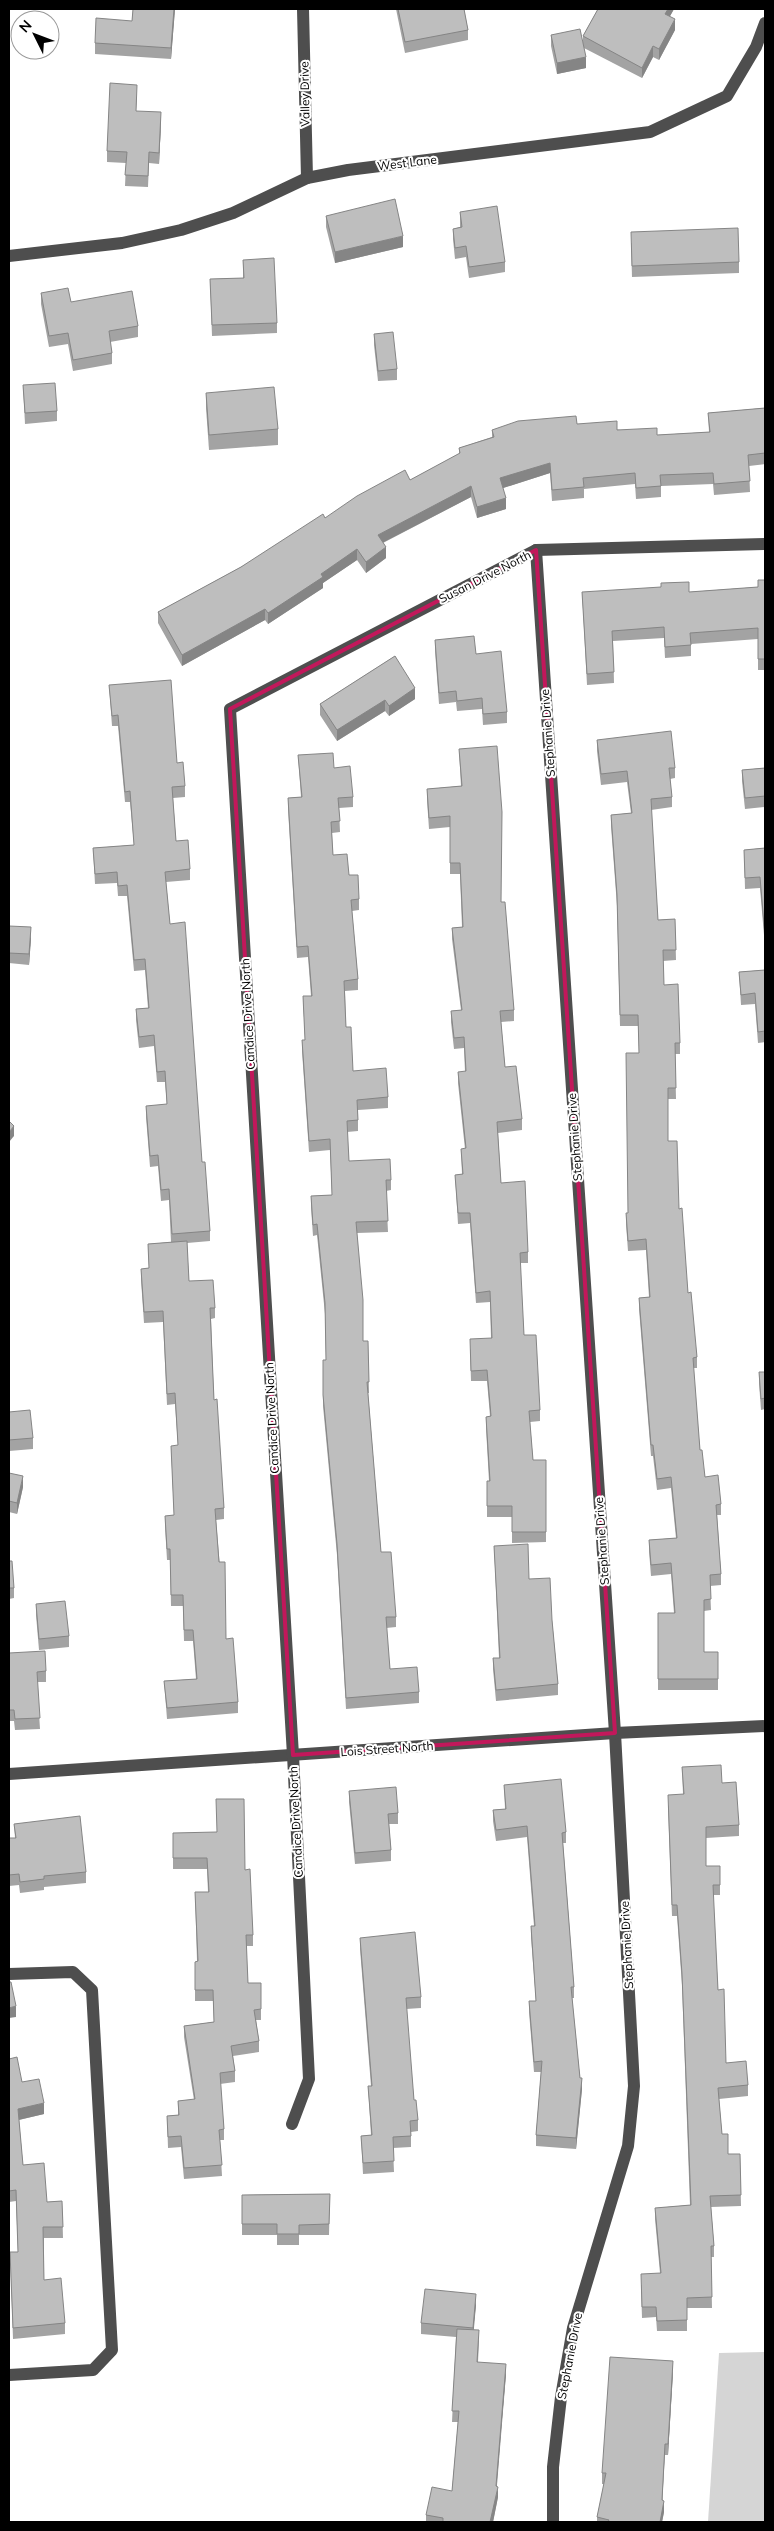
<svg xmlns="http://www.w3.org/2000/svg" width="774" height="2531" font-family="Mulish,sans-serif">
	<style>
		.green { fill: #d5d5d5 }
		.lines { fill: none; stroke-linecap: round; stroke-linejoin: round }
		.minor { stroke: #4e4e4e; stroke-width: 12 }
		.wall { fill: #a3a3a3 }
		.shaded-wall { fill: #858585 }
		.building { fill: #bebebe; stroke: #858585 }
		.marked { fill: none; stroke: #c2185b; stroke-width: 4; stroke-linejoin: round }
		.labels { text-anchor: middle; stroke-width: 4; stroke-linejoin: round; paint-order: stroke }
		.street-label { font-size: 12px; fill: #000; stroke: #fff }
	</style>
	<rect width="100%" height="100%" fill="#fff"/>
	<!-- green -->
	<polygon class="green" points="765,2352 765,2522 708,2522 719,2353"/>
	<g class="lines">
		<!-- minor -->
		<g class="minor">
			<polyline points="303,9 307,178"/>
			<polyline points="9,256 122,243 181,230 233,213 307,178 348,170 650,132 727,96 756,47 765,23"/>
			<polyline points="536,550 615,1733 634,2086 628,2146 573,2328 561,2397 553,2467 553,2522"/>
			<polyline points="9,1774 615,1733 765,1726"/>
			<polyline points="9,1974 73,1972 92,1990 112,2350 93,2370 9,2375"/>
			<polyline points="292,2124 309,2079 293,1755 230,709 536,550 765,544"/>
		</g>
	</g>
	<!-- wall -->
	<g class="wall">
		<polygon points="133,9 175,9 171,59 95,54 95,43 132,21"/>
		<polygon points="396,9 464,9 468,30 468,40 405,53"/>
		<polygon points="598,9 674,9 670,16 675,30 659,60 653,57 642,78 584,48 586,68 557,74 551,46 551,35 583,43 583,36"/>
		<polygon points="137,96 136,111 161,123 159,164 149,163 148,187 125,186 126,163 107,162 107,151"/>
		<polygon points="460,212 505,262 505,272 469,278 466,257 455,259 453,239 453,229 460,227"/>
		<polygon points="326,216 403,247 335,263 326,227"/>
		<polygon points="631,243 739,262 739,273 632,277"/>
		<polygon points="243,260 277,323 277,333 212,336 210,279 243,278"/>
		<polygon points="41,293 71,302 138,326 138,337 110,342 112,353 112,364 73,371 68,344 49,347 41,304"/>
		<polygon points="374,334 397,369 397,380 378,381 374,345"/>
		<polygon points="23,385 57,411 57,421 25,424"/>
		<polygon points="206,393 278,429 278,445 209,450 206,408"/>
		<polygon points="765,408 765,464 749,466 750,492 714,495 713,484 661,486 661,497 636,499 635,484 584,489 584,498 552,501 550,473 503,488 506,509 477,518 471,497 383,543 386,558 366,573 357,560 323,583 323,588 268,624 265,620 182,666 158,623 158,612 241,567 325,518 410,480 459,454 459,448 492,437 492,430 577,424 657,435 709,432 708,413"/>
		<polygon points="765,580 765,670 758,670 758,639 691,644 691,656 665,658 664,638 613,641 614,683 587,685 582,592 689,592 758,587"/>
		<polygon points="435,640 476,654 507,712 507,723 483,725 482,709 457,711 456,702 439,704 435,651"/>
		<polygon points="395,656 415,699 389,716 385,711 337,741 320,715 320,704"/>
		<polygon points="109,685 177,763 185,786 185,797 173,798 176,841 190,869 190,880 166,882 170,924 202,1162 210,1231 210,1241 187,1243 189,1281 215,1308 215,1318 211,1319 214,1400 224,1508 224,1519 216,1520 226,1639 238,1702 238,1713 167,1719 164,1681 196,1679 193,1641 184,1641 183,1606 171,1606 170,1560 167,1560 165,1526 165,1516 174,1515 171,1446 178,1446 175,1404 167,1405 163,1322 144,1323 141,1280 141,1269 149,1268 148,1244 171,1242 169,1200 161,1201 158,1166 150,1167 146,1117 146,1106 167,1105 165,1082 157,1082 154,1046 139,1048 136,1020 136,1009 148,1008 145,970 134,971 127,896 118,896 117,883 95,884 93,848 134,845 130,802 125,802 118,726 112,726"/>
		<polygon points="597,740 675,768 675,778 670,779 672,797 672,807 651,810 658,920 675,919 676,960 663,961 664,985 680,1043 680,1054 675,1054 676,1099 668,1099 668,1141 679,1209 688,1293 697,1357 697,1368 693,1368 700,1450 705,1477 721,1504 721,1515 717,1515 721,1574 721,1585 710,1586 711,1610 704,1611 704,1652 718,1652 718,1690 658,1690 658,1613 674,1613 671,1574 651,1576 649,1551 649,1540 676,1538 671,1488 657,1490 653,1456 651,1456 639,1309 639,1298 649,1297 646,1250 628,1251 626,1224 626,1213 628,1213 639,1053 638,1026 620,1026 617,906 611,826 611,815 631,813 627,782 601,785 597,751"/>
		<polygon points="459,749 501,902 514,1010 514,1021 501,1022 505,1067 522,1119 522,1130 498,1133 501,1183 528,1252 528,1263 520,1263 524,1335 540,1410 540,1421 530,1422 533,1460 546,1460 546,1542 512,1543 512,1517 487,1517 487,1481 489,1481 486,1428 486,1417 490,1416 487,1381 471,1381 470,1350 491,1338 490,1302 476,1303 470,1223 458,1224 455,1175 462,1174 461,1149 465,1149 458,1083 458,1072 465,1072 464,1048 454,1049 451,1022 451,1011 461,1010 452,939 452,928 462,927 460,874 450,874 450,827 429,829 427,800 427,789 461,786"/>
		<polygon points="298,755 334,768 353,797 353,807 339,808 340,832 332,833 333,855 349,875 359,899 359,910 352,911 358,979 358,990 345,991 346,1027 353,1071 388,1097 388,1108 358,1110 358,1131 347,1132 349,1161 391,1180 391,1190 386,1191 388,1232 357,1233 363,1341 368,1341 369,1393 368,1393 381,1552 396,1617 396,1627 386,1628 390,1669 419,1692 419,1703 346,1709 337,1555 323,1406 323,1360 326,1360 325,1314 317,1235 313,1236 311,1207 311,1196 332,1195 330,1150 309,1152 302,1051 302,1040 305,1040 303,996 311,996 308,957 297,958 288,809 288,798 301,797"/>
		<polygon points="765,768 765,807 745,809 742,781 742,770"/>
		<polygon points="765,848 765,947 760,888 745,889 744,850"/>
		<polygon points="9,926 31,938 29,965 9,963"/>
		<polygon points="765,970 765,1042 758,1043 755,1004 741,1005 739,972"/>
		<polygon points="759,1372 765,1372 765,1409 761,1410 759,1383"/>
		<polygon points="9,1408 9,1412 33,1438 33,1449 9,1451"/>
		<polygon points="9,1473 23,1487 17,1514 9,1512"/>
		<polygon points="494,1546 529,1579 552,1620 558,1684 558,1695 496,1701 493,1669 493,1658 499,1658"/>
		<polygon points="9,1561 14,1588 14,1598 9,1599"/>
		<polygon points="36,1604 69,1636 69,1647 39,1650 36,1615"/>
		<polygon points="9,1653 46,1671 46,1682 37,1682 40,1729 15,1730 14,1721 9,1721"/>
		<polygon points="682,1767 722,1783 739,1825 739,1836 706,1838 706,1866 720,1866 720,1895 713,1895 718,1990 726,2063 748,2085 748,2096 719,2099 722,2134 728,2154 740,2154 741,2206 711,2207 714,2246 714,2257 711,2257 712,2308 687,2308 687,2331 657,2331 656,2317 642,2318 641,2285 660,2273 655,2219 655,2208 690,2205 682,1985 677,1916 672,1916 668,1806 683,1794"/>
		<polygon points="504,1785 566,1832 566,1843 563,1843 574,1987 574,1998 572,1998 580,2078 582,2089 576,2149 536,2146 536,2135 541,2072 534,2072 529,2012 529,2001 536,2001 531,1937 531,1926 534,1926 527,1837 496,1841 493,1821 493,1810 505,1809"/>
		<polygon points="349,1791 398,1813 398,1824 389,1824 391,1850 391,1861 355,1864 349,1802"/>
		<polygon points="14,1824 86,1872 86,1883 44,1887 44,1890 20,1893 19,1885 9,1886 9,1838 15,1838"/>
		<polygon points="173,1833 245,1870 253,1935 253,1946 246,1946 248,1983 261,1983 261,2020 256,2020 259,2041 259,2052 233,2056 235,2071 235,2082 220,2084 224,2129 224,2140 220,2140 222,2176 184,2179 181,2147 168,2148 167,2116 178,2115 178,2101 194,2100 184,2037 184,2026 214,2022 213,2001 195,2001 195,1962 197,1961 195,1892 208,1892 207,1869 173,1869"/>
		<polygon points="360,1938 421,1997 421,2008 406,2009 414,2100 418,2120 418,2131 411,2132 411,2147 393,2148 394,2172 363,2174 361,2136 371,2135 368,2086 371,2086 360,1949"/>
		<polygon points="9,2059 22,2082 44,2114 19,2120 23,2165 47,2202 62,2201 63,2238 44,2238 44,2280 65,2323 65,2334 13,2339 10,2252 18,2252 16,2201 9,2202"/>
		<polygon points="330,2194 329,2235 299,2235 299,2245 277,2245 277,2235 242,2235 242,2195"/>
		<polygon points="476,2305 473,2330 479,2341 478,2362 506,2374 496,2486 498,2497 493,2522 426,2522 426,2515 452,2491 458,2422 452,2422 456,2337 421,2334 421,2323"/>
		<polygon points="673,2372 668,2455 665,2455 662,2500 664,2512 662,2522 597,2522 597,2517 604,2484 602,2484 602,2473"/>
	</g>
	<!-- shaded-wall -->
	<g class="shaded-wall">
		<polygon points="174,9 175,9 171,59 171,48"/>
		<polygon points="668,9 674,9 665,25 665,14"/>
		<polygon points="675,19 675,30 659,60 659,49"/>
		<polygon points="653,46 653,57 642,78 642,68"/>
		<polygon points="586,57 586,68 557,74 557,63"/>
		<polygon points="161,112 161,123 159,164 159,153"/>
		<polygon points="403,236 403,247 335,263 335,252"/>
		<polygon points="550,463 550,473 500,489 500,478"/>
		<polygon points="471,486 471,497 378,545 378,535"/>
		<polygon points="506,498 506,509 477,518 477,507"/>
		<polygon points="386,547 386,558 366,573 366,562"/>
		<polygon points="357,549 357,560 323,583 323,588 268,624 268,613 321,574"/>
		<polygon points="265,609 265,620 182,666 182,655"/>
		<polygon points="415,688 415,699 389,716 389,706"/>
		<polygon points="385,700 385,711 337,741 337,730"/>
		<polygon points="31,927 31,938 29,965 29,954"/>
		<polygon points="14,1126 14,1136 9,1142 9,1132"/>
		<polygon points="23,1476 23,1487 17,1514 17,1503"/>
		<polygon points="16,2006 16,2017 9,2018 9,2008"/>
		<polygon points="582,2078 582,2089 576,2149 576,2138"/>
		<polygon points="44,2103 44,2114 18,2120 18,2109"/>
		<polygon points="476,2294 476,2305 473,2339 473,2328"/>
		<polygon points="673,2361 673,2372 668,2455 668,2444"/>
		<polygon points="506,2364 506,2374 496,2497 496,2486"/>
		<polygon points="665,2444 662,2510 664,2501 664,2512 662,2522 660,2522 662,2500"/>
		<polygon points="498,2487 498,2497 493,2522 490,2522"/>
	</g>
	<!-- building -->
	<g class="building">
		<polygon points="133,9 174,9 171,48 95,43 96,18 132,21"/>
		<polygon points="398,9 464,9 468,30 405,42"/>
		<polygon points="598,9 668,9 665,14 675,19 659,49 653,46 642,68 583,36"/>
		<polygon points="580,29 586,57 557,63 551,35"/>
		<polygon points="110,83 137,85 136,111 161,112 159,153 149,152 148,176 125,175 127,152 107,151"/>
		<polygon points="395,199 403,236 335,252 326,216"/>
		<polygon points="497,206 505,262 469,267 466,246 455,248 453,229 462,227 460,212"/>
		<polygon points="738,228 739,262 632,266 631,232"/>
		<polygon points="274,258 277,323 212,325 210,279 244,278 243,260"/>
		<polygon points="68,288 71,302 132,291 138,326 109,331 112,353 73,360 68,333 49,336 41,293"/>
		<polygon points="393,332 397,369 378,371 374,334"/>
		<polygon points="55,383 57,411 25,413 23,385"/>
		<polygon points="274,387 278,429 209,435 206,393"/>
		<polygon points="765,408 765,453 748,455 750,481 714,484 713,473 660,475 661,486 636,488 635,473 583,478 584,487 552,490 550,463 500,478 506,498 477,507 471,486 378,535 386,547 366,562 357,549 321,574 323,577 268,613 265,609 182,655 158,612 241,567 323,514 325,518 357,496 405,470 410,480 460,453 459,448 494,437 492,430 518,421 576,416 577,424 617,421 617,430 657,428 657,435 710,432 708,413"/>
		<polygon points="758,580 765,580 765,659 758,659 758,628 690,633 691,645 665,647 664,627 612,631 614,672 587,674 582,592 661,587 661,583 689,582 689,592 758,587"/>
		<polygon points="474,636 476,654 501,651 507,712 483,714 482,698 457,701 456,691 439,693 435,640"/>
		<polygon points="395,656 415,688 389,706 385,700 337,730 320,704"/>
		<polygon points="171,680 177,763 183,762 185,786 172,787 176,841 188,840 190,869 165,872 170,924 185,922 202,1162 205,1162 210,1231 172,1234 169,1189 161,1190 158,1155 150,1156 146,1106 167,1104 165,1071 157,1072 154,1035 139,1037 136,1009 149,1008 145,959 134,960 127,885 118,886 117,872 95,874 93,848 134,845 130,791 125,792 118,715 112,716 109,685"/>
		<polygon points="671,731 675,768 669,768 672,797 651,799 658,920 675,919 676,950 663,950 664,985 678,984 680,1043 675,1043 676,1088 668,1088 668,1141 677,1141 679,1209 682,1208 688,1293 691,1292 697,1357 693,1358 700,1450 702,1450 705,1477 718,1475 721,1504 716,1505 721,1574 710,1575 711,1599 704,1600 704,1652 718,1652 718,1679 658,1679 658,1613 675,1613 671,1563 651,1565 649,1540 677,1538 671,1477 657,1479 653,1445 651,1445 639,1298 650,1297 646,1239 628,1241 626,1213 628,1213 626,1053 639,1053 638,1015 620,1015 617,895 611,815 632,813 627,771 601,774 597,740"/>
		<polygon points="497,746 502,812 501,902 505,902 514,1010 500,1011 505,1067 516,1066 522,1119 497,1122 501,1183 525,1181 528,1252 520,1253 524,1335 536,1335 540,1410 529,1411 533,1460 546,1460 546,1532 512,1532 512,1506 487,1506 487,1481 490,1481 486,1417 491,1416 487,1370 471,1371 470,1339 492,1338 490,1291 476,1293 470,1213 458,1213 455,1175 463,1174 461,1149 466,1148 458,1072 466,1071 464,1037 454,1038 451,1011 462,1010 452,928 463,927 460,863 450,863 450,816 429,818 427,789 462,786 459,749"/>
		<polygon points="333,753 334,768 350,766 353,797 338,798 340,821 331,822 333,855 347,854 349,875 358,875 359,899 351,900 358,979 344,981 346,1027 351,1027 353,1071 386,1068 388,1097 357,1100 358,1120 347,1121 349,1161 390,1159 391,1180 386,1180 388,1221 356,1222 363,1300 363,1341 368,1341 369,1382 367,1382 381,1552 391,1552 396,1617 386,1617 390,1669 417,1667 419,1692 346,1698 337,1544 323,1395 323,1360 326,1360 325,1303 317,1224 313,1225 311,1196 332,1195 330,1139 309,1141 302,1040 305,1040 303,996 312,996 308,946 297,947 288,798 302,797 298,755"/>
		<polygon points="765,768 765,796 745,798 742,770"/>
		<polygon points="765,848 765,936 760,877 745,878 744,850"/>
		<polygon points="9,926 31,927 29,954 9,953"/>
		<polygon points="765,970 765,1031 758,1032 755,993 741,995 739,972"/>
		<polygon points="9,1121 14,1126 9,1132"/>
		<polygon points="187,1241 189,1281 213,1280 215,1308 210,1308 214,1400 217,1399 224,1508 215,1509 219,1562 225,1562 226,1639 233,1638 238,1702 167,1708 164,1681 197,1679 193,1630 184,1630 183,1595 171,1595 170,1549 167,1549 165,1516 174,1515 171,1446 178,1445 175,1393 167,1394 163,1311 144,1312 141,1269 149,1268 148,1244"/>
		<polygon points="759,1372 765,1372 765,1398 761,1399"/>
		<polygon points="9,1408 9,1412 30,1410 33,1438 9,1440"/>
		<polygon points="9,1473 23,1476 17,1503 9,1501"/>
		<polygon points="528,1544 529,1579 550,1578 552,1620 558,1684 496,1690 493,1658 500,1658 494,1546"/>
		<polygon points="9,1561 12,1561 14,1588 9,1588"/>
		<polygon points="65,1601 69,1636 39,1639 36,1604"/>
		<polygon points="45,1651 46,1671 37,1672 40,1718 15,1719 14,1710 9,1710 9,1653"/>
		<polygon points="721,1765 722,1783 736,1782 739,1825 706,1827 706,1866 720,1866 720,1885 713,1885 718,1990 724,1989 726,2063 746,2061 748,2085 718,2088 722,2134 728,2134 728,2154 740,2154 741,2195 710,2196 714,2246 711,2246 712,2297 687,2298 687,2320 657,2321 656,2307 642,2307 641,2274 661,2273 655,2208 691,2205 682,1974 677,1905 672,1905 668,1795 684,1794 682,1767"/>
		<polygon points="561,1779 566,1832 562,1833 574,1987 571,1987 580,2078 582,2078 576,2138 536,2135 542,2061 534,2062 529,2001 536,2001 531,1926 535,1926 527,1826 496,1830 493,1810 506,1809 504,1785"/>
		<polygon points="396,1787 398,1813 388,1814 391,1850 355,1853 349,1791"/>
		<polygon points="216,1799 244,1799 245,1870 250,1869 253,1935 246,1935 248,1983 261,1983 261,2009 254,2010 259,2041 231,2046 235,2071 220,2073 224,2129 219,2130 222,2165 184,2168 181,2136 168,2137 167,2116 179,2115 178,2101 195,2099 184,2026 214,2022 213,1990 195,1990 195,1962 198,1961 195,1892 209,1892 207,1858 173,1858 173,1833 217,1832"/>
		<polygon points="80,1816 86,1872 44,1876 44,1879 20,1882 19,1874 9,1875 9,1838 16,1838 14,1824"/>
		<polygon points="415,1932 421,1997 406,1998 414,2100 416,2100 418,2120 410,2121 411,2136 393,2137 394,2161 363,2163 361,2136 372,2135 368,2086 372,2086 360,1938"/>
		<polygon points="9,1982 11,1982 16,2006 9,2008"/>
		<polygon points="17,2057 22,2082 39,2079 44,2103 18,2109 23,2165 44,2163 47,2202 62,2201 63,2227 43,2227 44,2280 61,2278 65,2323 13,2328 10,2252 18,2252 16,2190 9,2191 9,2059"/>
		<polygon points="330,2194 329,2224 299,2225 299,2234 277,2234 277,2224 242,2224 242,2195"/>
		<polygon points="425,2289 476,2294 473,2328 421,2323"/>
		<polygon points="457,2329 479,2330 477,2362 506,2364 496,2486 498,2487 490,2522 443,2522 443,2518 426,2515 432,2487 452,2491 459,2411 452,2411"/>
		<polygon points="610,2357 673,2361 668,2444 665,2444 662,2500 664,2501 660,2522 608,2522 609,2520 597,2517 606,2473 602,2473"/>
	</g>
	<!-- marked area -->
	<path class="marked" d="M536,550L615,1733L293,1755L230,709Z"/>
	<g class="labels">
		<!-- street labels -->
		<g class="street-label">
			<text transform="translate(305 94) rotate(-91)" y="4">Valley Drive</text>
			<text transform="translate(407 163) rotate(-7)" y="4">West Lane</text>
			<text transform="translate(485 577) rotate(-27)" y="4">Susan Drive North</text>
			<text transform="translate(548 733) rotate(-94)" y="4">Stephanie Drive</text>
			<text transform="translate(248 1014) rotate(-93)" y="4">Candice Drive North</text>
			<text transform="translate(575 1137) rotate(-94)" y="4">Stephanie Drive</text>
			<text transform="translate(272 1418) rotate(-93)" y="4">Candice Drive North</text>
			<text transform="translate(602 1541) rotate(-94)" y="4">Stephanie Drive</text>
			<text transform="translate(387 1749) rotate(-4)" y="4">Lois Street North</text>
			<text transform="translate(296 1822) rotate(-93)" y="4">Candice Drive North</text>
			<text transform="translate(627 1945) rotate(-93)" y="4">Stephanie Drive</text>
			<text transform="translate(570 2356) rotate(-79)" y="4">Stephanie Drive</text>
		</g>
	</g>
	<!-- border -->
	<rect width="774" height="2531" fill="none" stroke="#000000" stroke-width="20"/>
	<!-- north arrow -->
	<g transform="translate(35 35) rotate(312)"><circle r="24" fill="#ffffff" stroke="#999999"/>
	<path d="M0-4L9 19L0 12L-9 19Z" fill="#000000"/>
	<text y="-8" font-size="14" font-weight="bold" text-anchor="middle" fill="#000000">N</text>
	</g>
</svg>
